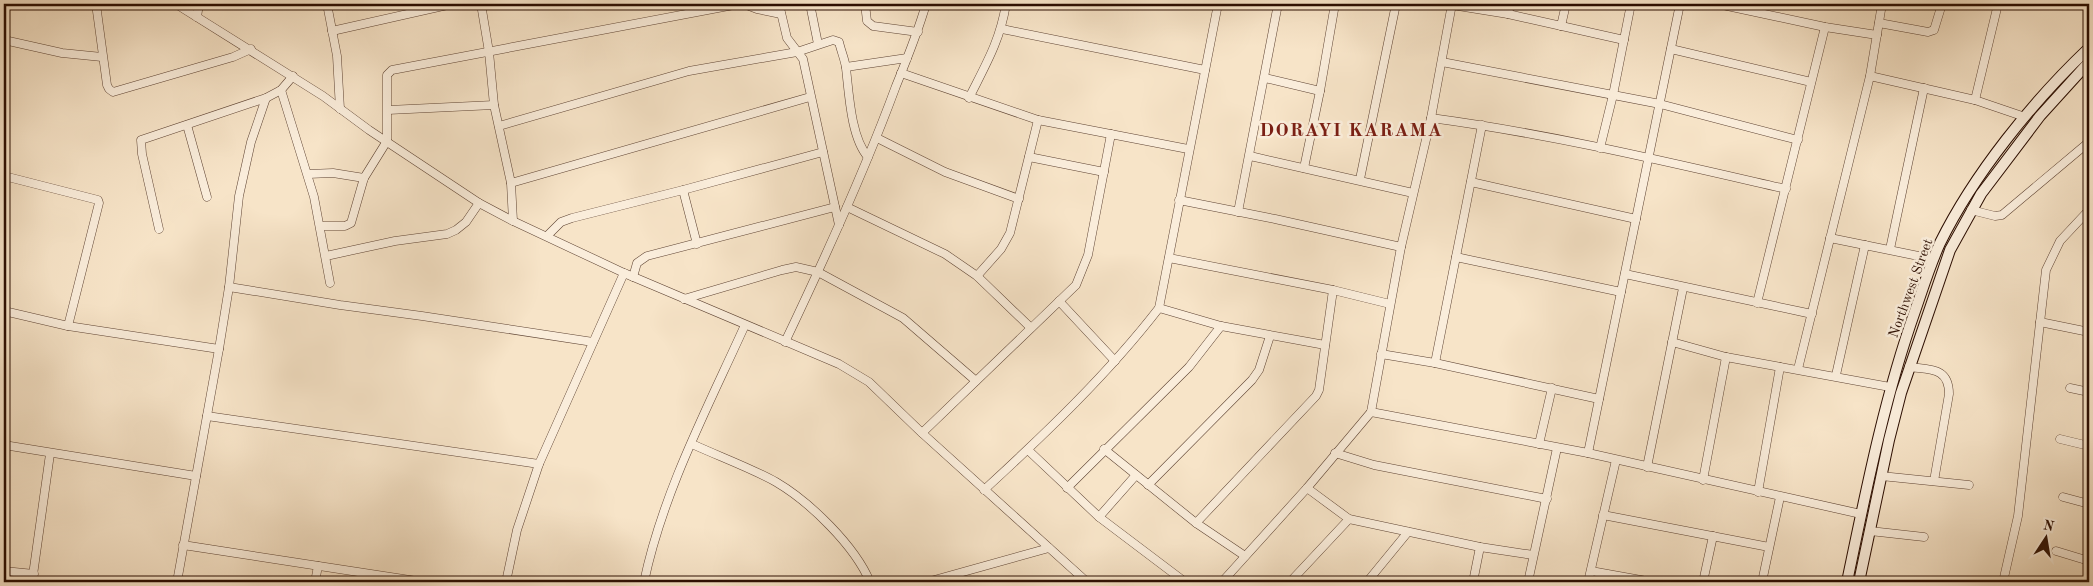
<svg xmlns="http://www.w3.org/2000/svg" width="2093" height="586" font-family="'Old Standard TT',serif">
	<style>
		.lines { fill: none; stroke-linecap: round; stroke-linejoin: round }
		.minor-casing { stroke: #5e4333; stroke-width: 9 }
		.secondary-casing { stroke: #2b0d01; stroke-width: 12 }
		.minor { stroke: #faeddb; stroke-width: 8 }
		.secondary { stroke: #faeddb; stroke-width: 10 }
		.labels { text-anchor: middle; stroke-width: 5; stroke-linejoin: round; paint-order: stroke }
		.street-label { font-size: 14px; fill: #2b0d01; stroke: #faeddb }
		.district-label { font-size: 19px; font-weight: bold; letter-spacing: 1px; fill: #7a1f14; stroke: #faeddb }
	</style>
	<rect width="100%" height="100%" fill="#f7e4c8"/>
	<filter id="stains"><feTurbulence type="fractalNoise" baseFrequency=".004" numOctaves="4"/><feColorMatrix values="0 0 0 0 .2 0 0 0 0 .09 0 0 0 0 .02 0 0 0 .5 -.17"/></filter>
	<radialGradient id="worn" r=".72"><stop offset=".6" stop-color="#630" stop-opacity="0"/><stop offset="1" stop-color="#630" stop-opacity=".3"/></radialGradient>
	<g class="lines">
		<defs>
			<g id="minor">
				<polyline points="96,4 107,85 109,89 113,92 233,57 251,49"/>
				<polyline points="176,4 323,96 369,130 479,203 513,221 624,273 839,364 869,382 922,433 1087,582"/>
				<polyline points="327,4 337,56 340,109"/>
				<polyline points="481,4 489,52 494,105 511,183 513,221"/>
				<polyline points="744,4 757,9 781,14"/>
				<polyline points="779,4 787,38 803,59 839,225"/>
				<polyline points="810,4 818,44"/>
				<polyline points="865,4 867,21 873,26 918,32"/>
				<polyline points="1718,4 1825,27 1877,35"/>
				<polyline points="1452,5 1508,14 1624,40"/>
				<polyline points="1508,14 1510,4"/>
				<polyline points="197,17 199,4"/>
				<polyline points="1879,23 1928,32 1934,30 1942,4"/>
				<polyline points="1561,26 1566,4"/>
				<polyline points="1002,29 1205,70"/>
				<polyline points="332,31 452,4"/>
				<polyline points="4,40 62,53 102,57"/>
				<polyline points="1671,49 1811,82"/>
				<polyline points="1442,62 1660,104 1798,140"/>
				<polyline points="846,67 907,58"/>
				<polyline points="901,73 1038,120 1188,149"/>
				<polyline points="1870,76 1975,100 2025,117"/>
				<polyline points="1265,78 1320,91"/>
				<polyline points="281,90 314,197 330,283"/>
				<path d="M969,98C986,64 1000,41 1006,4"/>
				<polyline points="1975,100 1998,4"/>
				<polyline points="388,110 494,105"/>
				<path d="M1431,118C1551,134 1668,162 1786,189"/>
				<polyline points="187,125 207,197"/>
				<path d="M499,126L689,71L797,52L833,40L839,42C841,51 845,60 846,68C849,94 851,138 868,157"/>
				<polyline points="877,138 945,172 1019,199"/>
				<polyline points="1600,148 1613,95 1631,4"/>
				<polyline points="1250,156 1413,193"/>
				<polyline points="1029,157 1104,172"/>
				<polyline points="1304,168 1320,91 1335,4"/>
				<polyline points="308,174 333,173 364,178"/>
				<polyline points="4,176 98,200 99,203 68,326"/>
				<polyline points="1360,179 1396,4"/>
				<polyline points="1471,182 1636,219"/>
				<polyline points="511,183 810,97"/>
				<polyline points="683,190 697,244"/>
				<polyline points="1179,200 1275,219 1401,247"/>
				<polyline points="847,207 945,254 977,276 1031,328"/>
				<polyline points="1971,210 1995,216 2002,215 2089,142"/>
				<polyline points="1238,212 1278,4"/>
				<polyline points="320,226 345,226 351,223 364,178 387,141 387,75 392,70 739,4"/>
				<polyline points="159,229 142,154 141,140 266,98 281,90 293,76"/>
				<polyline points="547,236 561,222 572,218 683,190 823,152"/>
				<polyline points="1830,238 1933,259"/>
				<polyline points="1890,249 1924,88"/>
				<polyline points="326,256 395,241 447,234 456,230 466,222 479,203"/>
				<polyline points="1456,257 1621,292"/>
				<polyline points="1169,258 1333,290 1390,304"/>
				<polyline points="1625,274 1812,314"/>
				<polyline points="977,276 1001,249 1010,233 1038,120"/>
				<polyline points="633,277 637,263 647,256 835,207"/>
				<polyline points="229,287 340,305 422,316 593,342"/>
				<polyline points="684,299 782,270 796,267 818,272 903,318 976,381"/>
				<polyline points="1059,301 1115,361"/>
				<polyline points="1757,303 1825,27"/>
				<polyline points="1159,308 1221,326 1325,345"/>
				<polyline points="4,311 68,326 219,349"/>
				<polyline points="2040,322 2089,332"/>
				<path d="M785,342C825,258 864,173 896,86C907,59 918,32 926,4"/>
				<polyline points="1672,342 1726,357 1890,387"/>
				<polyline points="1381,354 1435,363 1599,399"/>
				<polyline points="1435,363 1482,125"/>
				<path d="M1909,367C1930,370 1949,367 1949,394L1934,481"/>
				<polyline points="1798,369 1870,76 1882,4"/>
				<polyline points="1836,375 1865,245"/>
				<polyline points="2070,388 2089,392"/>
				<polyline points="1371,412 1588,453 1861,514"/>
				<polyline points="207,416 539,464"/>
				<polyline points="922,433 1076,285 1088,255 1111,134"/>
				<polyline points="2060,439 2089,446"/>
				<path d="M692,444C718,456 751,468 776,482C810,502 855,546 870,582"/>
				<polyline points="1539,444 1552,388"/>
				<polyline points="4,445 196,476"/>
				<polyline points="1104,449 1196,523 1245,556"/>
				<polyline points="1028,450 1099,517 1185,582"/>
				<polyline points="1335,453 1374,465 1547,499"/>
				<polyline points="1588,453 1680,4"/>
				<polyline points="1647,467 1683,288"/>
				<polyline points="1881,476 1969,485"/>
				<polyline points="1703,480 1726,357"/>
				<polyline points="1148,485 1252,380 1259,370 1270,336"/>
				<polyline points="1067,488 1189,367 1221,326"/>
				<polyline points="1307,488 1349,519 1480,547 1533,555"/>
				<path d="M984,490C1046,433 1108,374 1159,308L1218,4"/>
				<polyline points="1758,492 1780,367"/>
				<polyline points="2063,497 2089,504"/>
				<polyline points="1603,515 1769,547"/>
				<polyline points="1099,517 1136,475"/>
				<polyline points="1196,523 1316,396 1319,390 1333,290"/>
				<polyline points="1870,531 1924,537"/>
				<polyline points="183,545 423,582"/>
				<polyline points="2056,551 2089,561"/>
				<polyline points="4,571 34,574"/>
				<polyline points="1591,571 1652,582"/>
				<polyline points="32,582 50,454"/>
				<polyline points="177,582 219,349 229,287 239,196 251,142 266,98"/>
				<polyline points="315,582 318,566"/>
				<polyline points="506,582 517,530 539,464 624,273"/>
				<path d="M644,582C663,492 707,409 745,325"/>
				<polyline points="927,582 1049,548"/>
				<polyline points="1222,582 1307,488 1371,412 1401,247 1431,118 1452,4"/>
				<polyline points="1290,582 1349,519"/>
				<polyline points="1367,582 1408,532"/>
				<polyline points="1473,582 1480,547"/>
				<polyline points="1528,582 1557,448"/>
				<polyline points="1588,582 1616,460"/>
				<polyline points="1703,582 1713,536"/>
				<polyline points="1762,582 1780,497"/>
				<polyline points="2003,582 2018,516 2046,270 2060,241 2089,210"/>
			</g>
			<g id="secondary">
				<path d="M1847,582C1866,491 1884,399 1915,311C1923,288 1930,265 1940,243C1974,174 2033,101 2089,48"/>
				<polyline points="1859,582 1889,440 1901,393 1950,250 1981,194 2040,116 2089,62"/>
			</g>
		</defs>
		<!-- minor casing -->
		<use href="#minor" class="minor-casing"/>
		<!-- secondary casing -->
		<use href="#secondary" class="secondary-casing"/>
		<!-- minor -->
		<use href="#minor" class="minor"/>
		<!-- secondary -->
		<use href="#secondary" class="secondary"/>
	</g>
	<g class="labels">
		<!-- street labels -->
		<g class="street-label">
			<text transform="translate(1910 288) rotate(-70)" y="5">Northwest Street</text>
		</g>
		<!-- district labels -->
		<g class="district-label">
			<text x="1351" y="136">DORAYI KARAMA</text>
		</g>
	</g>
	<!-- margin -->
	<rect width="2093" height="586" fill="none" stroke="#f7e4c8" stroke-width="20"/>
	<rect x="5" y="5" width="2083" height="576" fill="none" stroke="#2b0d01" stroke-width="2.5"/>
	<rect x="10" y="10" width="2073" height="566" fill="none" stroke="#2b0d01"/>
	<!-- north arrow -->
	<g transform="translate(2046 538) rotate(12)" stroke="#faeddb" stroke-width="4" paint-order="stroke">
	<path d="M0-4L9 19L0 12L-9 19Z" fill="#2b0d01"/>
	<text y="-8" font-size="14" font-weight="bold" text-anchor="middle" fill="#2b0d01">N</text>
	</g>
	<rect width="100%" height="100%" filter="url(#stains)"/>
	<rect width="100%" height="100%" fill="url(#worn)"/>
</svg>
